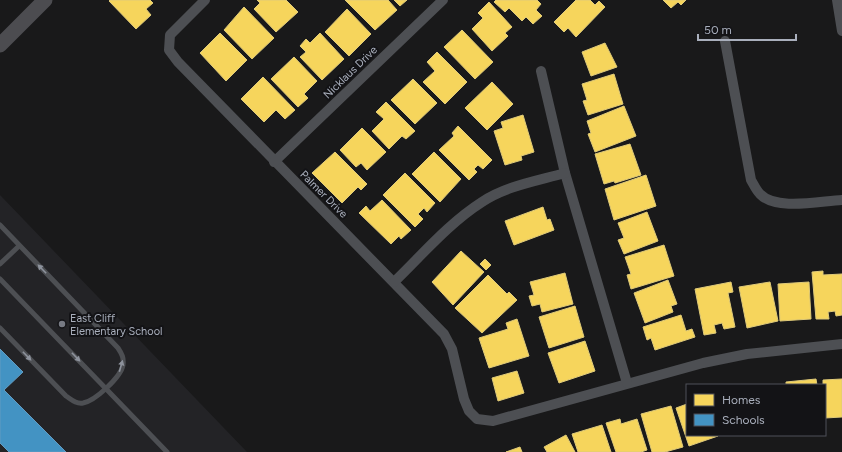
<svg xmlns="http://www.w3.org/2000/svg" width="842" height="452" font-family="Figtree,sans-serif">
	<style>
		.built { fill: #232326 }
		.homes { fill: #f6d55c; stroke: #dfca79 }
		.schools { fill: #4393c3; stroke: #629bc1 }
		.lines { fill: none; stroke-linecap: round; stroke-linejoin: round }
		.lane { stroke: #4d4f53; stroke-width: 5 }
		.street { stroke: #4d4f53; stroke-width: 10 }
		.secondary { stroke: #4c4c50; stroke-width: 15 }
		.oneway { fill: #8d929c }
		.poi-dot { fill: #777a83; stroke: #131316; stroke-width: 1.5 }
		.labels { text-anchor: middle; stroke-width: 4; stroke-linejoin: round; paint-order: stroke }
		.street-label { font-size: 11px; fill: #a9afbc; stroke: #131316 }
		.poi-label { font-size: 11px; fill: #a9afbc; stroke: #131316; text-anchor: start }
	</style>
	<rect width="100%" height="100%" fill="#19191a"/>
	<!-- built -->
	<polygon class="built" points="0,195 247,452 0,452"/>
	<!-- homes -->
	<g class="homes">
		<polygon points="110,0 150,0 153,3 146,9 151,15 136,29 109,1"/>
		<polygon points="257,0 286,0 298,12 276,32 254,9 260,3"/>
		<polygon points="345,0 388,0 397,10 375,30"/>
		<polygon points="394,0 407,0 400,6"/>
		<polygon points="496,0 537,0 541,4 536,10 542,16 533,24 526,17 522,21 509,8 505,12 494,2"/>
		<polygon points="576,0 590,0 595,5 599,1 605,7 576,37 568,28 564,32 554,22"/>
		<polygon points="663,0 686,0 681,5 678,2 671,8"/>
		<polygon points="489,2 512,27 505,33 508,36 492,51 472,29 483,18 478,13"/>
		<polygon points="244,7 274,38 252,59 224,30"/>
		<polygon points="347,9 371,34 349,56 325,32"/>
		<polygon points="462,30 493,62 475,79 444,47"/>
		<polygon points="220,33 247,60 226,81 200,53"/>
		<polygon points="320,33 344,59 322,80 300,57 306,52 300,46 306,39 310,43"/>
		<polygon points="605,43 617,67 591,76 582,52"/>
		<polygon points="437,52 467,82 445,104 423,82 435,71 427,62"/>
		<polygon points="294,57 317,81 304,94 308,98 298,107 271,79"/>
		<polygon points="614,74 623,104 588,115 583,101 587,100 582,84"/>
		<polygon points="263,77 295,110 285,119 276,110 264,122 241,99"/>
		<polygon points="413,79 437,103 415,124 391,100"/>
		<polygon points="492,82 513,104 487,130 465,108"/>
		<polygon points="386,102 415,131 406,139 402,136 389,149 372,131 384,119 376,112"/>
		<polygon points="624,106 636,136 595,152 588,134 591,133 587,121"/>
		<polygon points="523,115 534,152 521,156 522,160 505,165 494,131 503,128 501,122"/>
		<polygon points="458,126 492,160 483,169 478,165 474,169 477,172 469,180 439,150 454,136 452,133"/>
		<polygon points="362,128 386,152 367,170 361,163 356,167 340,150"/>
		<polygon points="630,144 641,175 615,183 614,181 604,184 595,154"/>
		<polygon points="335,152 367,184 361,190 358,187 342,203 312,173"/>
		<polygon points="434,152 461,179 440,202 412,174"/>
		<polygon points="405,173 435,203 427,212 424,208 418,214 423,219 415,227 383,195"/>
		<polygon points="646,175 656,206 614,220 605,189"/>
		<polygon points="382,200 411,230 401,239 399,236 391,244 359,213 366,206 370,211"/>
		<polygon points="543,207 547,220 550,219 554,230 514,245 505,221"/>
		<polygon points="647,212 658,241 624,254 618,240 624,238 618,223"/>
		<polygon points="664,245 674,276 631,289 627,275 631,274 625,257"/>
		<polygon points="461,251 484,272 453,305 432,282"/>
		<polygon points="485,259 491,265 486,270 480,264"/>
		<polygon points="823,271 823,275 842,274 842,315 836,316 835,311 828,312 829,319 816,319 812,272"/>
		<polygon points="565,273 573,304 542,312 540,304 532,306 529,296 534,295 530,282"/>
		<polygon points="488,275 507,294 509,292 517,300 482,333 455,308"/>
		<polygon points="668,280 677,304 671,306 673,312 645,323 634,293"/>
		<polygon points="731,282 733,292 728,293 735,327 724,329 722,323 714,325 716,333 704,335 695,289"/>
		<polygon points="770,282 778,321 747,328 739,287"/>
		<polygon points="809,282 811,319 780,321 778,284"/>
		<polygon points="575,306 584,337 549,348 539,317"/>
		<polygon points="681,315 686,331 692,329 695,337 655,350 651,338 647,340 643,327"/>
		<polygon points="517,319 529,356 489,368 479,338 508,329 506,323"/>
		<polygon points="585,341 595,371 559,383 548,353"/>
		<polygon points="517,371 524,393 498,401 492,378"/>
		<polygon points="816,379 817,385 786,385 786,382"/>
		<polygon points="842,379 842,417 825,418 825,385 823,385 823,380"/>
		<polygon points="687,404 687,435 718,436 689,446 676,408"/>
		<polygon points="671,406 683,447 665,452 652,452 641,414"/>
		<polygon points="620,419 621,424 637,419 647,450 641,452 616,452 606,423"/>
		<polygon points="602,425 611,452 578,452 572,434"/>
		<polygon points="566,435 575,452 547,452 544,447"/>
		<polygon points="520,447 522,452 506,452"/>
	</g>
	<!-- schools -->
	<polygon class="schools" points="0,349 23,372 4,390 66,452 9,452 0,443"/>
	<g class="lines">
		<!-- lane -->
		<g class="lane">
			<path d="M0,225L118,348C122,354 124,358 123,365C121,377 95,401 83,403C76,404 72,400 66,396L0,328"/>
			<polyline points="0,264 19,246"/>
			<polyline points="0,279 167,452"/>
		</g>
		<!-- street -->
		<g class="street">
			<polyline points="205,0 170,35 169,50 178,62 444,334 452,349 464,399 469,411 477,419 493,421 703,363 747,354 842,344"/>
			<polyline points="837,0 842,31"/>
			<path d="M725,41L751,180C754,185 756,190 760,194C776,211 820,201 842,200"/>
			<polyline points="541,71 565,173 627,383"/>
			<polyline points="274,162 443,0"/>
			<path d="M394,282C422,255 449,223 482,202C506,186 537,181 565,173"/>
		</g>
		<!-- secondary -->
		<polyline class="secondary" points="0,45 45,0"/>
	</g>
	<!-- one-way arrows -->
	<defs><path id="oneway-solid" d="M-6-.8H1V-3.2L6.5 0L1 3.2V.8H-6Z"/></defs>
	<g class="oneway">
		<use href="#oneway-solid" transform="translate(42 269) rotate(-134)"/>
		<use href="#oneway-solid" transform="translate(27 356) rotate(46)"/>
		<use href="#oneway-solid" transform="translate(76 357) rotate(46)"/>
		<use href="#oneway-solid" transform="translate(121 366) rotate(-74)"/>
	</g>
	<!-- markers -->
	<circle class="poi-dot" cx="62" cy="324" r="4"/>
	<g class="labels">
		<!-- street labels -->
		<g class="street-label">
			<text transform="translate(350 72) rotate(-44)" y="4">Nicklaus Drive</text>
			<text transform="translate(324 194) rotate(45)" y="4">Palmer Drive</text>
		</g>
		<!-- poi labels -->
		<g class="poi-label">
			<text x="70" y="322">East Cliff<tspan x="70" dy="13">Elementary School</tspan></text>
		</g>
	</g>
	<!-- legend -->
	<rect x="686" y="384" width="140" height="52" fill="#131316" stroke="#4f5158"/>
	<rect x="694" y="394" width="20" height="12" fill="#f6d55c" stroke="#4f5158"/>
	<text x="722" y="404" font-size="12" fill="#a9afbc">Homes</text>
	<rect x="694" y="414" width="20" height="12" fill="#4393c3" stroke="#4f5158"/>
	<text x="722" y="424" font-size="12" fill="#a9afbc">Schools</text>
	<!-- scale -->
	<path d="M698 34v6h98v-6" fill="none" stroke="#a9afbc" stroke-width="2"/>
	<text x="704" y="34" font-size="12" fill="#a9afbc" stroke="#131316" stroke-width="3" paint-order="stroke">50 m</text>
</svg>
